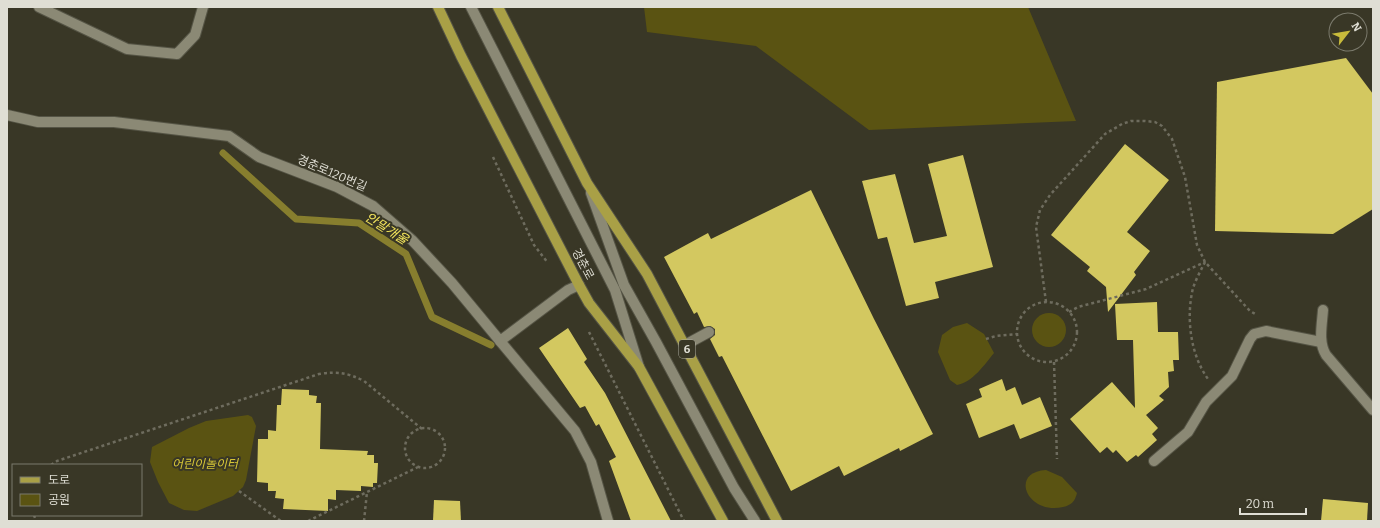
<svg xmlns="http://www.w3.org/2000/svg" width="1380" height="528" font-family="Bitter,'Noto Sans KR',serif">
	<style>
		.green { fill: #5a5312 }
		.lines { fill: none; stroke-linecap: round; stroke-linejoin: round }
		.stream { stroke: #877e2e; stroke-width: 7 }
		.building { fill: #d3c860 }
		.lane-casing { stroke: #555445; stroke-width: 12 }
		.street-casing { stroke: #555445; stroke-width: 12 }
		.primary-casing { stroke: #555445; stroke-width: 12 }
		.path { stroke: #6e6c5e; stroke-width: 2.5; stroke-dasharray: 3 3; stroke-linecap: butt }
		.lane { stroke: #8b8975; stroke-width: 10 }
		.street { stroke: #8b8975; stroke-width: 10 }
		.primary { stroke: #a9a046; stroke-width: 10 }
		.labels { text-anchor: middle; stroke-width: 4; stroke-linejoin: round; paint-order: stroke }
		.shield { fill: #393726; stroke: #adaca0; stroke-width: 1 }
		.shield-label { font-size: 11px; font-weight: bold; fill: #dfded4 }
		.street-label { font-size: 12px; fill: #dfded4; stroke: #393726 }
		.park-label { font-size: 12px; font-style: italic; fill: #d7c736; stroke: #393726 }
		.water-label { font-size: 13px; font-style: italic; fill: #f5e65c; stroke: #393726 }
	</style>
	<rect width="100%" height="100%" fill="#393726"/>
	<!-- green -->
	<g class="green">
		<polygon points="644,7 1028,7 1076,121 869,130 756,46 647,32"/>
		<circle cx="1049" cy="330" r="17"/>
		<path d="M967,323L984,334L994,353C984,365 973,382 957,385L950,380L938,352L942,335L953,327Z"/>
		<polygon points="248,415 252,417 256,426 246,480 243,487 233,496 197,511 184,510 169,503 158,482 150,462 152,447 189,428 206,421"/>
		<path d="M1046,470L1062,477L1077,493C1075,501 1072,505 1063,507C1027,515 1009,472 1046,470Z"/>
	</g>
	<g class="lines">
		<!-- stream -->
		<polyline class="stream" points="223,153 296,219 359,223 406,254 432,317 491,345"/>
	</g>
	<!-- building -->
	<g class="building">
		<polygon points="1346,58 1373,94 1373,209 1333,234 1215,231 1217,82"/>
		<polygon points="1125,144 1169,180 1127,232 1150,251 1134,272 1136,275 1108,312 1106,287 1087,271 1090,267 1051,235"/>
		<polygon points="963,155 993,267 935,282 939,298 906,306 887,237 878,239 862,181 895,174 914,243 947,236 928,164"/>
		<polygon points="811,190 874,319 933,434 900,451 899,448 844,476 839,466 791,491 722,356 719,357 710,339 715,335 715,329 710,326 704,327 697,312 694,314 664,257 708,233 711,239"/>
		<polygon points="1157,302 1158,332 1178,332 1179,360 1173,360 1174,371 1168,372 1169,387 1159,396 1164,400 1146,415 1158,428 1152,434 1157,440 1138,457 1136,455 1127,462 1116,450 1113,453 1107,447 1100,453 1070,419 1112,382 1135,408 1133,340 1117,340 1115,304"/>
		<polygon points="568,328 587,359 584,362 605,393 671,521 631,521 609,461 616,457 599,424 596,426 585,406 580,408 539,348"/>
		<polygon points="1002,379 1006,391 1015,387 1022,405 1040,397 1052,426 1020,439 1014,424 979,438 966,404 982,397 979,389"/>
		<polygon points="282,389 309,390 309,395 317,396 316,403 321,403 320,449 368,451 367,455 374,455 374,463 378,463 377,483 373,483 373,487 361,486 361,491 336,490 336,500 328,499 328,511 283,509 284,499 275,498 276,491 268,491 268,483 257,482 258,439 268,439 268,430 276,431 277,405 281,405"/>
		<polygon points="1323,499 1368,503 1367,521 1321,521"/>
		<polygon points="434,500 460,501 461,521 433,521"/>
	</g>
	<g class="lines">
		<defs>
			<g id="lane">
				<polyline points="39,7 127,49 177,54 195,35 203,7"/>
				<polyline points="471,7 615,290 639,367"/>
				<polyline points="7,115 38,122 114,122 229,136 259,157 337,187 373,206 412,240 452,283 500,341 568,290 579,285"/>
				<polyline points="591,193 624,285 656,342 734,488 755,521"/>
				<polyline points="500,341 575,431 591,462 608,521"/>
				<polyline points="685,345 709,332"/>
				<polyline points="1154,461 1188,432 1206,402 1232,376 1250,339 1254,334 1266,331 1321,342"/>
			</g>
			<path id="street" d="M1323,310C1322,325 1318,342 1326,355L1373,410"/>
			<g id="primary">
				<polyline points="438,7 461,56 579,285 589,303 639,367 723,521"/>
				<polyline points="498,7 587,183 647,274 777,521"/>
			</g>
		</defs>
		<!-- lane casing -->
		<use href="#lane" class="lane-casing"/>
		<!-- street casing -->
		<use href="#street" class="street-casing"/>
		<!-- primary casing -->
		<use href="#primary" class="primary-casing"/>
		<!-- path -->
		<g class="path">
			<polyline points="493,157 534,245 548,263"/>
			<path d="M1205,262C1201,270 1196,279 1193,288C1186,317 1190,354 1208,379"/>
			<circle cx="1047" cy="332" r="30"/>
			<polyline points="1046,302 1036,227 1040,210 1050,195 1105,134 1122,124 1131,121 1145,121 1155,122 1162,126 1172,139 1185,177 1197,245 1205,262 1250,311 1257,315"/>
			<polyline points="1069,312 1078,307 1146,289 1205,262"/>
			<polyline points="589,332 684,521"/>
			<polyline points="986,339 996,336 1017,334"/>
			<polyline points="1054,362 1057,459"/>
			<circle cx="425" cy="448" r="20"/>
			<path d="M51,465L57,461L319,374C338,371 348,373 364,381L422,429"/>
			<polyline points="239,491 281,521"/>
			<polyline points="34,515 36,521"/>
			<polyline points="308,521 418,467"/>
			<polyline points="364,521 367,492"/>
		</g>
		<!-- lane -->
		<use href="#lane" class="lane"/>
		<!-- street -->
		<use href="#street" class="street"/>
		<!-- primary -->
		<use href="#primary" class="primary"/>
	</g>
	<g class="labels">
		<!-- shield labels -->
		<rect class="shield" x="679" y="340" width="16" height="18" rx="3"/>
		<g class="shield-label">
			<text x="687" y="353">6</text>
		</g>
		<!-- street labels -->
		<g class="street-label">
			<text transform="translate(332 173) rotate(23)" y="4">경춘로120번길</text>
			<text transform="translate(583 264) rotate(62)" y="4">경춘로</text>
		</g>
		<!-- park labels -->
		<g class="park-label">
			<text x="205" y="468">어린이놀이터</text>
		</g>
		<!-- water labels -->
		<g class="water-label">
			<text transform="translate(387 228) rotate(32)" y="5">안말개울</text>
		</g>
	</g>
	<!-- border -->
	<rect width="1380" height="528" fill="none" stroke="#dfded4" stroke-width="16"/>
	<!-- legend -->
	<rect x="12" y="464" width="130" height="52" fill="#393726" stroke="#7b7a6c"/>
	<rect x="20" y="477" width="20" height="6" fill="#a9a046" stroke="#7b7a6c"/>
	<text x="48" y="484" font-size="12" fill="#dfded4">도로</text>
	<rect x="20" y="494" width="20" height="12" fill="#5a5312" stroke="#7b7a6c"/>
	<text x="48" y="504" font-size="12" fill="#dfded4">공원</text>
	<!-- north arrow -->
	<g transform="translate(1348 32) rotate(59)"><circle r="19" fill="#393726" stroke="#7b7a6c"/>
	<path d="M0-3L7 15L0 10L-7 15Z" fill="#c8bb3b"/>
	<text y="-6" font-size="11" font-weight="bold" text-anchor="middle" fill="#dfded4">N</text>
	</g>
	<!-- scale -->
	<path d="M1240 508v6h66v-6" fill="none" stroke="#dfded4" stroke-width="2"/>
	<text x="1246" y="508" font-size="12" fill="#dfded4" stroke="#393726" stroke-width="3" paint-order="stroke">20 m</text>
</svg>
